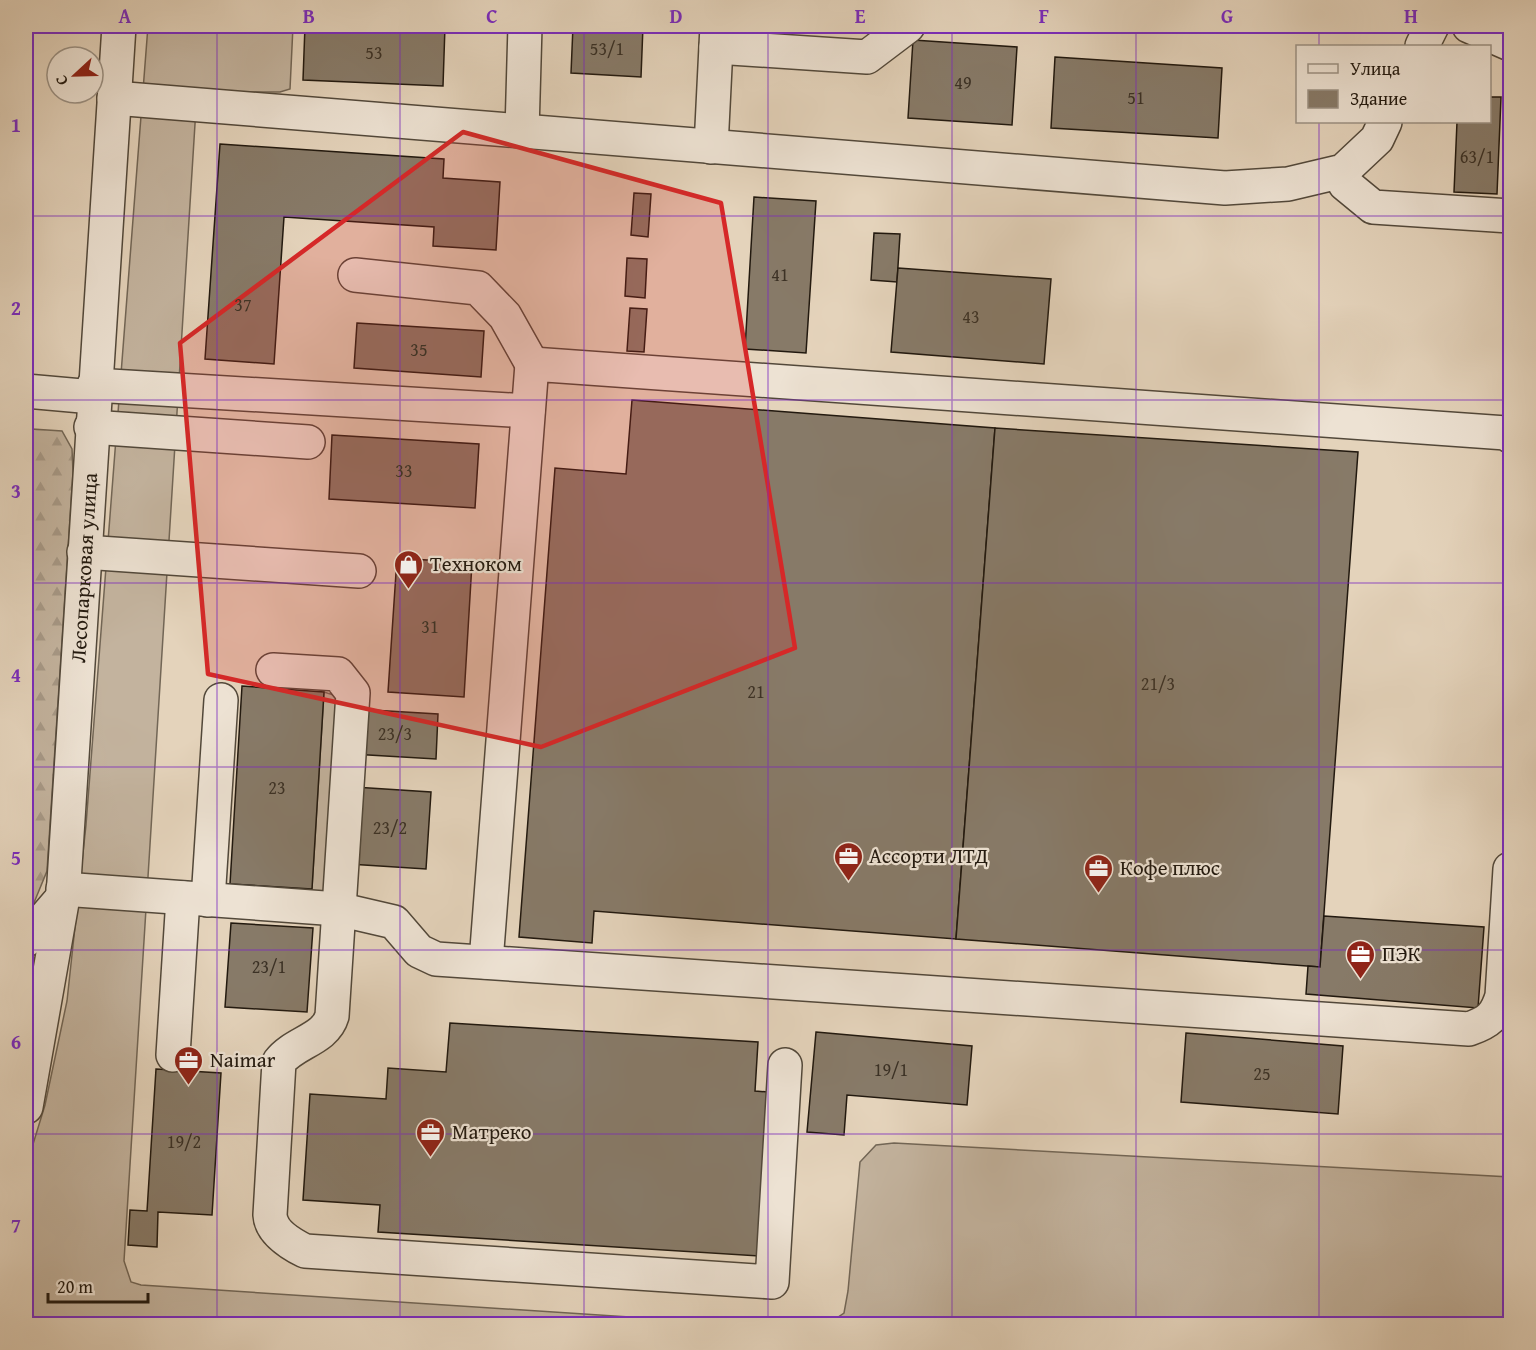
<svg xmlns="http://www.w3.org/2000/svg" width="1536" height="1350" font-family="'Gentium Book Plus',serif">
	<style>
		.grass { fill: #c3b39e; stroke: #726656; stroke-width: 1.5 }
		.forest { fill: url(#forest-firs); stroke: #726656; stroke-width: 1.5 }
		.building { fill: #877a68; stroke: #22190f; stroke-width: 1.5 }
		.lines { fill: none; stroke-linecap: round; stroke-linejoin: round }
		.minor-casing { stroke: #52483a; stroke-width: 36 }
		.minor { stroke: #ede2d3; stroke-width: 33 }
		.marked { fill: #d62828; fill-opacity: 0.2; stroke: #d62828; stroke-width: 4.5; stroke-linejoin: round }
		.grid { fill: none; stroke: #7b2cbf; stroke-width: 1.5; stroke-opacity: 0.55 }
		.labels { text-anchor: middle; stroke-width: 4.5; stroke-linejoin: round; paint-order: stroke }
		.number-label { font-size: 18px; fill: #3b3125 }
		.poi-label { font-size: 21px; fill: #22190f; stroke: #ede2d3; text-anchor: start }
		.street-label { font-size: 21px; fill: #22190f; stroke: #ede2d3 }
		.neatline { fill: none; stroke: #7b2cbf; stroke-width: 2 }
		.grid-label { font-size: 20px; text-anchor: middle; font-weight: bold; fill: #7b2cbf }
	</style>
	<defs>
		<pattern id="forest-firs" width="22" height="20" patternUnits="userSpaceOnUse" patternTransform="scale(1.5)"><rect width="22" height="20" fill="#c3b39e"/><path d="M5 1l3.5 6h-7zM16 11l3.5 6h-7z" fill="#a79987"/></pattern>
	</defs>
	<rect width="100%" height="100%" fill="#e4d3bb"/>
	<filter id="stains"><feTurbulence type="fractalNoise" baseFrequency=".00333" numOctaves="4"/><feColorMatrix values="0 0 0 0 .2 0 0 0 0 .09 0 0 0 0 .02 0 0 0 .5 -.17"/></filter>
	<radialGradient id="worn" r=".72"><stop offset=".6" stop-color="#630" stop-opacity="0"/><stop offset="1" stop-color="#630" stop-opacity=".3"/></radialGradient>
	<!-- grass -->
	<g class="grass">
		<polygon points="148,26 293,26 290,89 280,92 197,92 124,1261 131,1282 141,1285 736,1324 40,1324 26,1307 26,1167 45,1105 67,1001 86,825"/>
		<polygon points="324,692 340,697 327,892 230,887 230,884 312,888"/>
		<polygon points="894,1143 1510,1177 1510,1324 828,1324 844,1313 848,1291 860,1162 876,1145"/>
	</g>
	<!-- forest -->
	<polygon class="forest" points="32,429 62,431 72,449 73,472 47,871 31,910 26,918 26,440"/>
	<!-- building -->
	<g class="building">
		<polygon points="305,26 445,26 443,86 303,80"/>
		<polygon points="573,26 643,26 641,77 571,73"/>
		<polygon points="829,26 883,26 883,29"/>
		<polygon points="913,40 1017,47 1012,125 908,118"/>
		<polygon points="1055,57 1222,68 1218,138 1051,128"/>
		<polygon points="1490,97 1501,97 1497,194 1454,192 1457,122 1490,122"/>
		<polygon points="220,144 444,159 443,178 500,182 496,250 433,246 434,227 284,217 274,364 205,359"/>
		<polygon points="634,193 651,194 648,237 631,235"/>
		<polygon points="754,197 816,201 806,353 745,349"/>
		<polygon points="874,233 900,234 897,282 871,280"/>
		<polygon points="627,258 647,259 645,298 625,296"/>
		<polygon points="898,268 1051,279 1044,364 891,352"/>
		<polygon points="630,308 647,309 644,352 627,351"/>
		<polygon points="357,323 484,331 481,377 354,368"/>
		<polygon points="632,400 995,428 956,939 594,911 592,943 519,937 555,468 626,474"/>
		<polygon points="995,428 1358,452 1320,967 956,939"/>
		<polygon points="332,435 479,444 475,508 329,499"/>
		<polygon points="397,558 472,563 464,697 388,692"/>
		<polygon points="242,686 324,692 312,889 230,884"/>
		<polygon points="355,709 438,714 436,759 352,754"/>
		<polygon points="354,787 431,792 426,869 349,864"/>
		<polygon points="1324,916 1484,927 1478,1008 1306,994 1308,966 1320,967"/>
		<polygon points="231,923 313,928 307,1012 225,1007"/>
		<polygon points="450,1023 758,1042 755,1091 769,1092 759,1256 378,1232 380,1205 303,1200 310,1094 386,1099 388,1068 446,1072"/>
		<polygon points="816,1032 972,1046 967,1105 847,1095 844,1135 807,1132"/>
		<polygon points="1186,1033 1343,1046 1338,1114 1181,1102"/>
		<polygon points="156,1069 221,1073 212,1215 158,1212 157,1247 128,1245 130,1210 147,1211"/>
	</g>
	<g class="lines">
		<defs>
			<g id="minor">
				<polyline points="1469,26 1510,44"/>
				<polyline points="1422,46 1432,26"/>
				<polyline points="716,47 867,57 908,26"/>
				<polyline points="114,98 1225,188 1288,184 1343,171 1377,139 1385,122"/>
				<polyline points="522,131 525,26"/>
				<polyline points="711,147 717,26"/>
				<polyline points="1343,171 1345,184 1373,207 1510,216"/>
				<polyline points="355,275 478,288 505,316 532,364"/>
				<polyline points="94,385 528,411"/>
				<polyline points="26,391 93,397"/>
				<polyline points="91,427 308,442"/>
				<polyline points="84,552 359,571"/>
				<path d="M273,670L338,674L353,693L332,1016C325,1040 294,1042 279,1062L270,1215C271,1232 291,1244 305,1251L772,1282L785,1065"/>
				<path d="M63,889L338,909L394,922L419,951L436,959L1469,1029C1489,1022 1496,1016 1502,996L1510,869"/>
				<polyline points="208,900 221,700"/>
				<polyline points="26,940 63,897"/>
				<polyline points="486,962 532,364 1506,433 1510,436"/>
				<polyline points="173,1055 183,898"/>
				<path id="s1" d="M26,1107L63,897L119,26"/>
			</g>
		</defs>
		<!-- minor casing -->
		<use href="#minor" class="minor-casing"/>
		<!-- minor -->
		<use href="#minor" class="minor"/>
	</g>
	<!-- marked area -->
	<path class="marked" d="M463,132L721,203L795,648L541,747L208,674L180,343Z"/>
	<!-- grid -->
	<path class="grid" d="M217,26V1324M400,26V1324M584,26V1324M768,26V1324M952,26V1324M1136,26V1324M1319,26V46M1319,122V1324M26,216H1510M26,400H1510M26,583H1510M26,767H1510M26,950H1510M26,1134H1510"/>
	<!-- icons -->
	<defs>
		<symbol id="shop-pin" viewBox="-11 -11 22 30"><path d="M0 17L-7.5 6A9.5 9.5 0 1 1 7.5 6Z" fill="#8f2418" stroke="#ede2d3"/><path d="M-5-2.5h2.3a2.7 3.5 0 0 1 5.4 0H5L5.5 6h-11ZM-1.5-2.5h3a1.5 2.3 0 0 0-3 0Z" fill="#fff"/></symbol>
		<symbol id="office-pin" viewBox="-11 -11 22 30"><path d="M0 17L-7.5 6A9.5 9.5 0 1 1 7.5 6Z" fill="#8f2418" stroke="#ede2d3"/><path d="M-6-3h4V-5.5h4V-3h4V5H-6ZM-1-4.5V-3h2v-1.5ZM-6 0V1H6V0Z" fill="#fff"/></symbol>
	</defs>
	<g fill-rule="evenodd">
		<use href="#shop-pin" x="392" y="548" width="33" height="45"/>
		<use href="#office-pin" x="832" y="840" width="33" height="45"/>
		<use href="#office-pin" x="1082" y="852" width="33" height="45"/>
		<use href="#office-pin" x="1344" y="938" width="33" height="45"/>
		<use href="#office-pin" x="172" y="1044" width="33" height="45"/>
		<use href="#office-pin" x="414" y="1116" width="33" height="45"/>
	</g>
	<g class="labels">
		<!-- number labels -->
		<g class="number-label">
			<text x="607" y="55">53/1</text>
			<text x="374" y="59">53</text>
			<text x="963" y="89">49</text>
			<text x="1136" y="104">51</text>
			<text x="1477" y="163">63/1</text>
			<text x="780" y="281">41</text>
			<text x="243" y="311">37</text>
			<text x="971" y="323">43</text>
			<text x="419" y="356">35</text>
			<text x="404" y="477">33</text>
			<text x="430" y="633">31</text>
			<text x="1158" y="690">21/3</text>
			<text x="756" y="698">21</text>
			<text x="395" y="740">23/3</text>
			<text x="277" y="794">23</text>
			<text x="390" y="834">23/2</text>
			<text x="269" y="973">23/1</text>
			<text x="891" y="1076">19/1</text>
			<text x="1262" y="1080">25</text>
			<text x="184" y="1148">19/2</text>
		</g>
		<!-- poi labels -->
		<g class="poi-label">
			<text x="430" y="571">Техноком</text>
			<text x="869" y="863">Ассорти ЛТД</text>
			<text x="1120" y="875">Кофе плюс</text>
			<text x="1382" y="961">ПЭК</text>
			<text x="210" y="1067">Naimar</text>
			<text x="452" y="1139">Матреко</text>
		</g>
		<!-- street labels -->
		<g class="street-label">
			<text dy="7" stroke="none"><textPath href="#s1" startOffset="543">Лесопарковая улица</textPath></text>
		</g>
	</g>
	<!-- margin -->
	<rect width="1536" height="1350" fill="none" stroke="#e4d3bb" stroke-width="66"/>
	<!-- legend -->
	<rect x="1296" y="45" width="195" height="78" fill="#ede2d3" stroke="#9c9285" stroke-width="1.5"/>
	<rect x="1308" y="64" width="30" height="9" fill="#ede2d3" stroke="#9c9285" stroke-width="1.5"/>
	<text x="1350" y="75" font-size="18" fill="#22190f">Улица</text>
	<rect x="1308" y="90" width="30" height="18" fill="#877a68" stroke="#9c9285" stroke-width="1.5"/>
	<text x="1350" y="105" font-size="18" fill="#22190f">Здание</text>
	<!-- north arrow -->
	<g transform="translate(75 75) rotate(248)"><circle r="28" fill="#ede2d3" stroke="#9c9285" stroke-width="1.5"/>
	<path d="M0-4.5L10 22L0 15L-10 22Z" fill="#8f2418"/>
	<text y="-9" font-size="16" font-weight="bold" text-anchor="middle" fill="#22190f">С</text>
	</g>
	<!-- scale -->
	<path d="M48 1293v9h100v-9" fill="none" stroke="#22190f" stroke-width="3"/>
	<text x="57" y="1293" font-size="18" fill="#22190f" stroke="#ede2d3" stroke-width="4.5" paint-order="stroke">20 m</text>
	<rect x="33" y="33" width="1470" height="1284" class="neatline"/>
	<g class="grid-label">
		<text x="125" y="23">A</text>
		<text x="309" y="23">B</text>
		<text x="492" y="23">C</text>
		<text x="676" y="23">D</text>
		<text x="860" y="23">E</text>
		<text x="1044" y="23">F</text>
		<text x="1227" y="23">G</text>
		<text x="1411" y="23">H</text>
		<text x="16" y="132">1</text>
		<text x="16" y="315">2</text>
		<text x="16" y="498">3</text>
		<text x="16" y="682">4</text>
		<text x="16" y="865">5</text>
		<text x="16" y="1049">6</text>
		<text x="16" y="1232">7</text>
	</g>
	<rect width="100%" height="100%" filter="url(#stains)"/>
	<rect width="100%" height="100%" fill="url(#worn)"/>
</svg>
